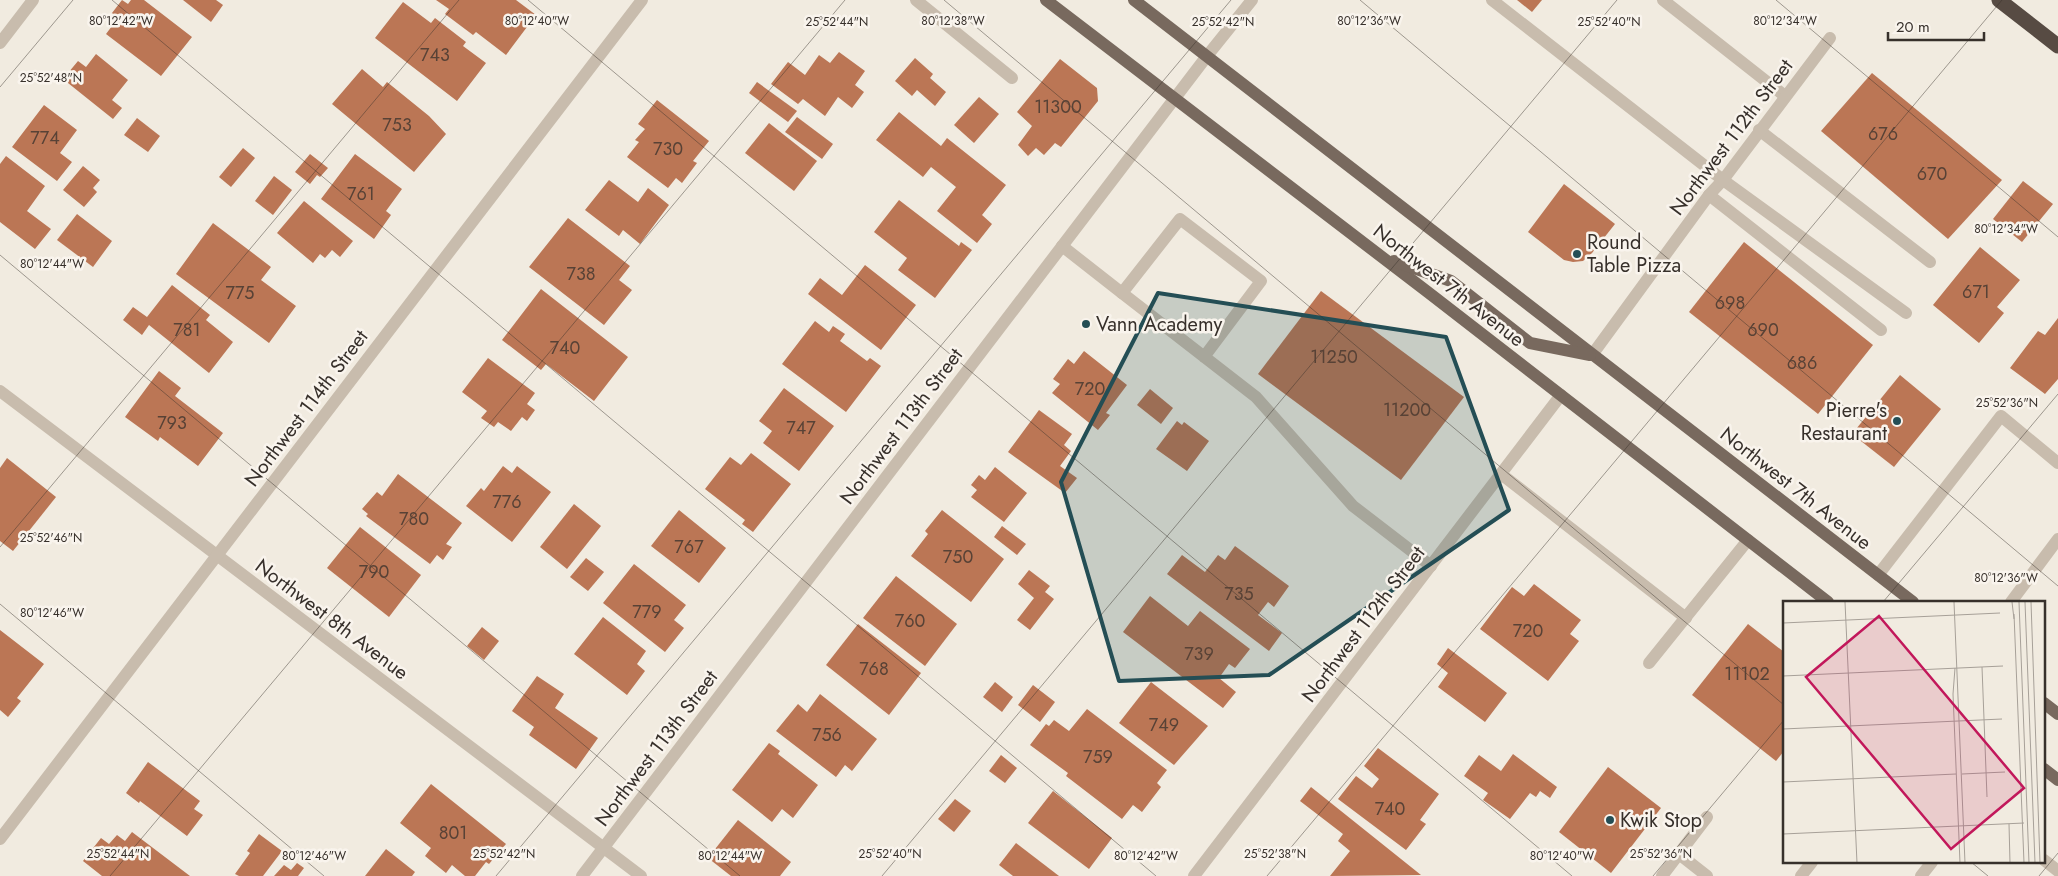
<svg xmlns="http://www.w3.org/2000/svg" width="2058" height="876" font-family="Jost,sans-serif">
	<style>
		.building { fill: #bb7655 }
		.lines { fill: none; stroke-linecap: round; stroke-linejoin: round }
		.service { stroke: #c8bcad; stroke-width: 12 }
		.minor { stroke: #c8bcad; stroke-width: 12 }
		.tertiary { stroke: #c8bcad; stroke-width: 12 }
		.primary { stroke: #78695e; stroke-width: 12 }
		.motorway { stroke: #574b43; stroke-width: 15 }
		.marked { fill: #244e55; fill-opacity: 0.2; stroke: #244e55; stroke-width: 4; stroke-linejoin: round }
		.ticks { fill: none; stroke: #37302b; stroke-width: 1; stroke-opacity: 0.45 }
		.poi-dot { fill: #244e55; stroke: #f9f4ed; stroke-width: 2 }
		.labels { text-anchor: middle; stroke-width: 5; stroke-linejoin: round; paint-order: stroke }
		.number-label { font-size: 18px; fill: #584236 }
		.street-label { font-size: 20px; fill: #37302b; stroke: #f9f4ed }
		.poi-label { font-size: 20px; fill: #37302b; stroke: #f9f4ed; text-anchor: start }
		.inset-road { fill: none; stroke: #a7a098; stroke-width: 1 }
		.view { fill: #c2185b; fill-opacity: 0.15; stroke: #c2185b; stroke-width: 2.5 }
		.inset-edge { fill: none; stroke: #37302b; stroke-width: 2.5 }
		.ticks-label { font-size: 12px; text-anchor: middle; fill: #37302b; stroke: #f9f4ed; stroke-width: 5; stroke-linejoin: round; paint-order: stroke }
	</style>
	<rect width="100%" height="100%" fill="#f1ebe0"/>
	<!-- building -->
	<g class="building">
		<polygon points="122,0 128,4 131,0 144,0 192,37 161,76 106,34 118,18 112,13"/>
		<polygon points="183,0 216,0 223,5 211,22"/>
		<polygon points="436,0 516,0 536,15 506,55 476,32 473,35 445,14 449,9"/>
		<polygon points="1517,0 1542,0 1532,12"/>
		<polygon points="403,2 431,23 435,18 466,42 463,46 486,63 457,101 375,38"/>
		<polygon points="839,52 865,71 855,85 864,92 852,108 838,97 825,116 803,99 798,104 771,84 788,62 805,75 819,55 830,63"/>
		<polygon points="96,54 128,80 112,100 122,108 113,119 63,79 78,61 86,67"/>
		<polygon points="915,58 933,74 930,78 946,92 935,106 917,90 912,96 895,81"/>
		<polygon points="1060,59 1097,88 1098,101 1061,147 1055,143 1044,155 1036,148 1028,156 1018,145 1032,126 1017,112"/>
		<polygon points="362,69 383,87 387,82 429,116 446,134 414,172 332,104"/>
		<polygon points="1872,73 2002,180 1948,239 1821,131"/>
		<polygon points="757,82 797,111 788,122 749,93"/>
		<polygon points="979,97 999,114 974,143 954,125"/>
		<polygon points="657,100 709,141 693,161 697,163 682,183 676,178 668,188 627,157 639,142 635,140 645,129 638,124"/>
		<polygon points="44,105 77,130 60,153 72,162 57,181 12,147"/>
		<polygon points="899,112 941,146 947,138 1006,185 982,215 992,224 977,243 937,211 956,187 931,167 923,177 876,140"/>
		<polygon points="797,117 833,144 822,159 785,132"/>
		<polygon points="137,118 160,136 148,152 124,135"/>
		<polygon points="769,123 817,161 794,191 745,153"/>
		<polygon points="243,148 255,158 231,187 219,177"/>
		<polygon points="310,154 328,168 320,177 317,175 310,184 295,172"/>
		<polygon points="355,154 402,189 386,211 391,215 374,239 321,199"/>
		<polygon points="6,156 45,186 27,211 51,229 35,249 0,222 0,164"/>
		<polygon points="83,166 100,180 93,188 97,192 84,207 63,190"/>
		<polygon points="274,176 292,190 273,215 255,201"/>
		<polygon points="609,180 638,202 648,188 669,205 640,244 623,230 619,236 585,210"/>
		<polygon points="2023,181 2053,204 2022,242 1993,219"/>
		<polygon points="1564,184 1615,224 1592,253 1583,261 1573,262 1564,260 1528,232"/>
		<polygon points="899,200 959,246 961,242 972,250 935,298 898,270 907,258 874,232"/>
		<polygon points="304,201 353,241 340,257 332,250 325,258 320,254 313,263 277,233"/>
		<polygon points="77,214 112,241 93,267 57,240"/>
		<polygon points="568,218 630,266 619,280 632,290 604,325 529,267"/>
		<polygon points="213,223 271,267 261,280 296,306 269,343 176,274"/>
		<polygon points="1744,242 1873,345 1818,414 1689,312"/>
		<polygon points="1980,247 2020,280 1997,307 2004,313 1979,343 1933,305"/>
		<polygon points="865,265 916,305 881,350 808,294 820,278 842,295"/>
		<polygon points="172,285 210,315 206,320 233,342 209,373 149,325 142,335 123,320 133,307 147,317"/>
		<polygon points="541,289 628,357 594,401 546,364 541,370 502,340"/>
		<polygon points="1321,291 1464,397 1401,480 1258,374"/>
		<polygon points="2058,318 2058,379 2045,394 2010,368 2038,331 2045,335"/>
		<polygon points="815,321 829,332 833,326 845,334 840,341 867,361 870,358 881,366 846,412 782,364"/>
		<polygon points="1084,351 1127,385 1106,413 1110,415 1098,430 1052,393 1060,384 1053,379 1068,359 1074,364"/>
		<polygon points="488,358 535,393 527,404 535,410 527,421 522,417 511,431 498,422 494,427 481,418 487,411 462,392"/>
		<polygon points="159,371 181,388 175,396 223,433 198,466 160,437 158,441 125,417"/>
		<polygon points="1900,375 1941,409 1894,467 1852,434"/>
		<polygon points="784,388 834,426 799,471 763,443 772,431 759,421"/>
		<polygon points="1150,389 1173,408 1161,424 1137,405"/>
		<polygon points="1039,410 1072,434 1064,445 1071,451 1060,466 1077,478 1065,493 1008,452"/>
		<polygon points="1177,421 1182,425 1184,422 1209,441 1187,471 1156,449"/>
		<polygon points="751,453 791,484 753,532 742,524 745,520 705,489 730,457 741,465"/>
		<polygon points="7,458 56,497 13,551 0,541 0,468"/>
		<polygon points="503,466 512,473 517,466 551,492 512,542 466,506 481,488 484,491"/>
		<polygon points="995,467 1027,493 1004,522 971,497 977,490 971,485 979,475 985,480"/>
		<polygon points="398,474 462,523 446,544 452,547 443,560 437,555 430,564 366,516 368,514 362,509 377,492 382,496"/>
		<polygon points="574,504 601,526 567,569 540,547"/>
		<polygon points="679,510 726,548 699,583 651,546"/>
		<polygon points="942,510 1004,559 971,602 911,556 928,534 925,531"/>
		<polygon points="1002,526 1026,544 1017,555 994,537"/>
		<polygon points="360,527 421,575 389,617 327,568"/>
		<polygon points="1235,546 1289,586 1274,607 1268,602 1258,615 1282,633 1269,651 1167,574 1182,555 1205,572 1218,555 1225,560"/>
		<polygon points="586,558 604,572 588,591 570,577"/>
		<polygon points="634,564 686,605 674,620 684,628 665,652 603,603"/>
		<polygon points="1029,570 1050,586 1045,592 1054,599 1030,630 1017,620 1034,598 1018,584"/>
		<polygon points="896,576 957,624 925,666 863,618"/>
		<polygon points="1534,584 1581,620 1570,634 1579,641 1548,681 1480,629 1512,587 1524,596"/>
		<polygon points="1150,596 1188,626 1200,611 1250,649 1235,668 1229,664 1219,678 1236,692 1223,708 1123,632"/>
		<polygon points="603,617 646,651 637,664 645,671 627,695 574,654"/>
		<polygon points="858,624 921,673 889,715 826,665"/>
		<polygon points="1748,624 1784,652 1784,751 1776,761 1692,695"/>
		<polygon points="482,627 499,641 484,660 467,646"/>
		<polygon points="0,630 44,664 17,698 21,701 8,717 0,710"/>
		<polygon points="1448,648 1507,693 1485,722 1438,687 1448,673 1437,664"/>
		<polygon points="537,676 564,694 555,708 598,738 576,769 529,735 534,727 512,711"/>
		<polygon points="995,682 1013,697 1002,712 983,697"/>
		<polygon points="1151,682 1208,726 1174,765 1119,723"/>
		<polygon points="1033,685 1055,702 1040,722 1018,705"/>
		<polygon points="820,694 877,739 852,771 845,765 836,777 776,731 798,704 807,712"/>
		<polygon points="1087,709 1167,770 1157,783 1161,787 1142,812 1133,805 1122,819 1066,776 1068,773 1030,745 1046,724 1049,726 1054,720 1069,731"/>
		<polygon points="769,743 780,751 778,754 818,785 793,818 782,809 772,822 732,790"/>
		<polygon points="1378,748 1439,794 1420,820 1426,824 1406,850 1338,799 1356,776 1372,788 1379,779 1364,766"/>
		<polygon points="1513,754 1557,787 1550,798 1540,791 1536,797 1530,793 1510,819 1483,800 1488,793 1464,776 1479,755 1501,771"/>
		<polygon points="1001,755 1017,768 1005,783 989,771"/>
		<polygon points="148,762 200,801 194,809 203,815 187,836 140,801 139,803 126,793"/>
		<polygon points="1608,767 1661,808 1611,873 1559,832"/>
		<polygon points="431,784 506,844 489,864 486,862 475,876 465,876 452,865 446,873 425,856 431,848 400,823"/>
		<polygon points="1311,787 1421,875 1330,876 1350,851 1338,841 1343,834 1300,801"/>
		<polygon points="1053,791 1112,838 1089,869 1028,823"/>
		<polygon points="955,799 971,811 954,832 938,819"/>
		<polygon points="738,820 791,862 780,876 731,876 708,858"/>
		<polygon points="132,832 190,876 102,876 83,861 101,838 109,844 117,835 125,841"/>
		<polygon points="259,834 282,851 263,876 239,876 235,874 250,853 247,851"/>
		<polygon points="1016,843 1059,876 1013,876 999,865"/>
		<polygon points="386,849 415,872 412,876 365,876"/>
		<polygon points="297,863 304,868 298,876 274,876 284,865 291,870"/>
	</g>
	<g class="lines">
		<!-- service -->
		<g class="service">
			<polyline points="916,0 1012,78"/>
			<polyline points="1663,0 1785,96"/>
			<polyline points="1759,130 1930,262"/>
			<polyline points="1709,195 1881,330"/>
			<polyline points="1062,246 1122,293"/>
			<polyline points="1204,357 1261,281 1180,219 1122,293 1256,397 1353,506 1431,566"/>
			<polyline points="1501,474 1686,618"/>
			<polyline points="1878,575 2001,416 2058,463"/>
			<polyline points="1649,663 1748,540"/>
			<polyline points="1679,854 1707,876"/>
			<polyline points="2044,860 2058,871"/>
			<polyline points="1662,876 1707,817"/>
			<polyline points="1921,876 1932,862"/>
		</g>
		<!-- minor -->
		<g class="minor">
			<polyline points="1492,0 1723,180 1906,313"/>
			<polyline points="0,43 33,0"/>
			<polyline points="1592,355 1709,195 1723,180 1830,38"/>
			<polyline points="0,391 641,876"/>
			<polyline points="0,839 642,0"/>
			<polyline points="582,876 1207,56 1252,0"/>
			<polyline points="1194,876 1561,395"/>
		</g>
		<!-- tertiary -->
		<g class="tertiary">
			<polyline points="2011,602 2058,539"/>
			<polyline points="1801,876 1812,862"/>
		</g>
		<!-- primary -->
		<g class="primary">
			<polyline points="1046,0 1429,293 1828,602"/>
			<polyline points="1134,0 1913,602"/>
			<polyline points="1394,261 1451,281 1530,343 1590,355"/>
			<polyline points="2044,703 2058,714"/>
			<polyline points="2044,769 2058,780"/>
		</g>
		<!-- motorway -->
		<polyline class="motorway" points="1999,0 2058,46"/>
	</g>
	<!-- marked area -->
	<path class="marked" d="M1158,293L1446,337L1509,510L1269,675L1119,681L1061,482Z"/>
	<!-- ticks -->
	<path class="ticks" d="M112,0L1156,876M528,0L1572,876M944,0L1784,705M1360,0L2058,586M1776,0L2058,237M0,87L73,0M0,255L740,876M0,547L459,0M1883,602L2058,394M0,604L324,876M1971,862L1988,876M110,876L845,0M496,876L1231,0M882,876L1617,0M1267,876L2002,0M1653,876L1784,720M2039,876L2058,853"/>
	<!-- markers -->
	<g class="poi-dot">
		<circle cx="1577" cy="254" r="5"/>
		<circle cx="1086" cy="324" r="5"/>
		<circle cx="1897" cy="421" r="5"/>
		<circle cx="1610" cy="820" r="5"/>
	</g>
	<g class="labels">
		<!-- number labels -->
		<g class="number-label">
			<text x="435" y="61">743</text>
			<text x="1058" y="113">11300</text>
			<text x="397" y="131">753</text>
			<text x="1883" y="140">676</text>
			<text x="45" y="144">774</text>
			<text x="668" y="155">730</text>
			<text x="1932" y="180">670</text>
			<text x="361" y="200">761</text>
			<text x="581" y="280">738</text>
			<text x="1976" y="298">671</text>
			<text x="240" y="299">775</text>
			<text x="1730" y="309">698</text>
			<text x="187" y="336">781</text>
			<text x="1763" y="336">690</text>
			<text x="565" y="354">740</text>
			<text x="1334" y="363">11250</text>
			<text x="1802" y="369">686</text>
			<text x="1090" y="395">720</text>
			<text x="1407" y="416">11200</text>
			<text x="172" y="429">793</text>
			<text x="801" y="434">747</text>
			<text x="507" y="508">776</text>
			<text x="414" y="525">780</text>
			<text x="689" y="553">767</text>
			<text x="958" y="563">750</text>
			<text x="374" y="578">790</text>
			<text x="1239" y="600">735</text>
			<text x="647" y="618">779</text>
			<text x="910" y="627">760</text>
			<text x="1528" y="637">720</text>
			<text x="1199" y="660">739</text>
			<text x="874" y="675">768</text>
			<text x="1747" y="680">11102</text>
			<text x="1164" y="731">749</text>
			<text x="827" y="741">756</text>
			<text x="1098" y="763">759</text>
			<text x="1390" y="815">740</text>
			<text x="453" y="839">801</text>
		</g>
		<!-- street labels -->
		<g class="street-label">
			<text transform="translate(1731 137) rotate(-53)" y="7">Northwest 112th Street</text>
			<text transform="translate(1449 285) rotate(38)" y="7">Northwest 7th Avenue</text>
			<text transform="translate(306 408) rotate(-53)" y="7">Northwest 114th Street</text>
			<text transform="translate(901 426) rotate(-53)" y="7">Northwest 113th Street</text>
			<text transform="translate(1796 488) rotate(38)" y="7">Northwest 7th Avenue</text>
			<text transform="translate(332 619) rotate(37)" y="7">Northwest 8th Avenue</text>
			<text transform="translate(1363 624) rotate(-53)" y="7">Northwest 112th Street</text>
			<text transform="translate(656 748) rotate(-53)" y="7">Northwest 113th Street</text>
		</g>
		<!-- poi labels -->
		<g class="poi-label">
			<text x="1587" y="249">Round<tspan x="1587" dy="23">Table Pizza</tspan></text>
			<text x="1096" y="331">Vann Academy</text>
			<text x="1887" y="417" text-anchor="end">Pierre's<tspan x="1887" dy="23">Restaurant</tspan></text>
			<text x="1620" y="827">Kwik Stop</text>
		</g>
	</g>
	<!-- overview -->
	<g transform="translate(1783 601)">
		<rect width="262" height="262" fill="#f1ebe0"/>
		<path class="inset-road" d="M62,1L74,262M171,1L182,262M229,1L231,18M236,1L246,262M242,1L252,262M248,1L257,262M231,13L241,262M0,22L217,12M199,66L204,196M172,67L170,93L177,262M0,75L220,65M0,128L219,118M179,173L222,171M0,181L173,173M226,223L227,262M0,233L241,222"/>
		<path class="view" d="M96,15L241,187L168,248L23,76Z"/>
		<rect width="262" height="262" class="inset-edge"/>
	</g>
	<g class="ticks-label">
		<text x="1369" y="25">80°12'36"W</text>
		<text x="121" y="25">80°12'42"W</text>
		<text x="537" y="25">80°12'40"W</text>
		<text x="953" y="25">80°12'38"W</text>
		<text x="1785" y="25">80°12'34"W</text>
		<text x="837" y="26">25°52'44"N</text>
		<text x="1223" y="26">25°52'42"N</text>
		<text x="1609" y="26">25°52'40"N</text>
		<text x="51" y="82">25°52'48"N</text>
		<text x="2006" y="233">80°12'34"W</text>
		<text x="52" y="268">80°12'44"W</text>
		<text x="2007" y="407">25°52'36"N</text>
		<text x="51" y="542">25°52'46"N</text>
		<text x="2006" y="582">80°12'36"W</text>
		<text x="52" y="617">80°12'46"W</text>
		<text x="118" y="858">25°52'44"N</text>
		<text x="504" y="858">25°52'42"N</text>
		<text x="890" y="858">25°52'40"N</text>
		<text x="1275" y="858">25°52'38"N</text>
		<text x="1661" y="858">25°52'36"N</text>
		<text x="314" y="860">80°12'46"W</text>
		<text x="730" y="860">80°12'44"W</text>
		<text x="1146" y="860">80°12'42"W</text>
		<text x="1562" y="860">80°12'40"W</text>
	</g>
	<!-- scale -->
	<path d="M1888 32v8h96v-8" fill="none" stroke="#37302b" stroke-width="2.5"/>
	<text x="1896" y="32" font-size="15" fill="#37302b" stroke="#f9f4ed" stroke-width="4" paint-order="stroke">20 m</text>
</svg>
